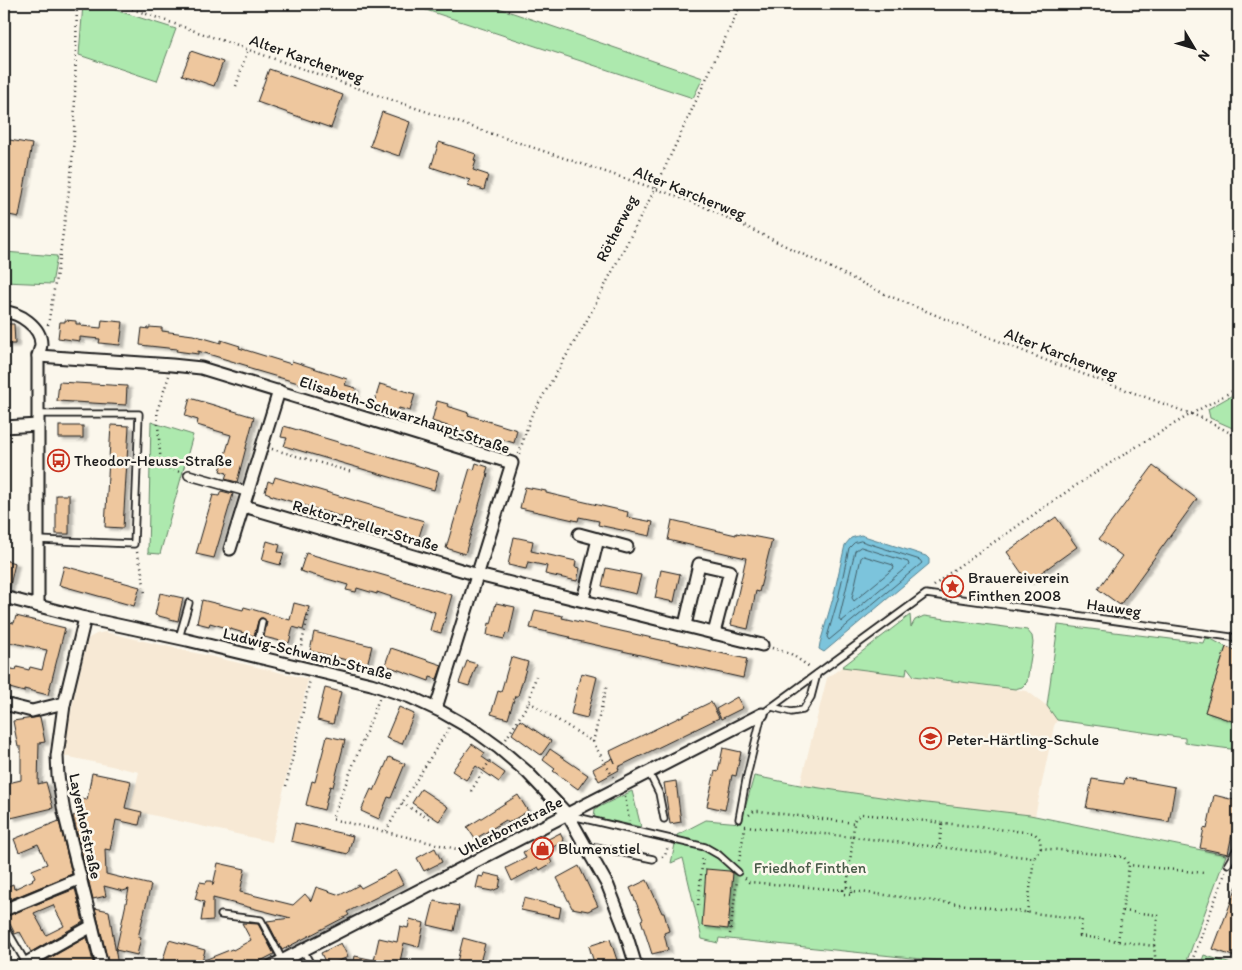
<svg xmlns="http://www.w3.org/2000/svg" width="1242" height="970" font-family="Itim,sans-serif">
	<style>
		.built { fill: #f7e9d5 }
		.green { fill: #ade9ae; stroke: #648265 }
		.water { fill: #7cc4dc; stroke: #56818f }
		.lines { fill: none; stroke-linecap: round; stroke-linejoin: round }
		.shore { stroke: #425f69; stroke-width: 1 }
		.building { fill: #eec79e; stroke: #1c1c1c; fill-rule: evenodd; filter: url(#shadow) }
		.service-casing { stroke: #1c1c1c; stroke-width: 9 }
		.pedestrian-casing { stroke: #1c1c1c; stroke-width: 12 }
		.minor-casing { stroke: #1c1c1c; stroke-width: 15 }
		.path { stroke: #1c1c1c; stroke-width: 2.5; stroke-dasharray: 1 4; stroke-linecap: butt }
		.service { stroke: #fbf7ec; stroke-width: 5.5 }
		.pedestrian { stroke: #fbf7ec; stroke-width: 9 }
		.minor { stroke: #fbf7ec; stroke-width: 11 }
		.labels { text-anchor: middle; stroke-width: 5; stroke-linejoin: round; paint-order: stroke }
		.street-label { font-size: 16px; fill: #1c1c1c; stroke: #fbf7ec }
		.poi-label { font-size: 16px; fill: #1c1c1c; stroke: #fbf7ec; text-anchor: start }
		.park-label { font-size: 16px; fill: #485a48; stroke: #fbf7ec }
	</style>
	<defs>
		<filter id="shadow"><feDropShadow dx="4.5" dy="2.5" stdDeviation="1" flood-color="#0004"/></filter>
	</defs>
	<rect width="100%" height="100%" fill="#fbf7ec"/>
	<filter id="ink" filterUnits="userSpaceOnUse"><feTurbulence type="fractalNoise" baseFrequency=".02" numOctaves="2"/><feDisplacementMap in="SourceGraphic" scale="10" xChannelSelector="R" yChannelSelector="G"/><feConvolveMatrix kernelMatrix="1 2 1 2 8 2 1 2 1" color-interpolation-filters="sRGB"/></filter>
	<g filter="url(#ink)">
		<!-- built -->
		<g class="built">
			<polygon points="105,632 308,679 272,842 130,810 139,772 65,756 68,724 86,645 89,638 96,634"/>
			<polygon points="842,667 1027,691 1047,706 1057,720 1054,726 1035,816 901,800 800,785 827,678"/>
		</g>
		<!-- green -->
		<g class="green">
			<polygon points="83,4 96,4 176,29 157,81 79,55"/>
			<polygon points="408,4 487,4 703,78 693,98"/>
			<polygon points="4,252 57,256 52,284 4,282"/>
			<polygon points="1238,392 1238,426 1237,430 1210,418 1208,409"/>
			<polygon points="151,422 193,435 160,554 148,553"/>
			<polygon points="910,615 911,627 915,620 924,616 1027,630 1032,636 1033,643 1027,682 1022,687 1015,689 914,676 907,667 906,675 842,667"/>
			<polygon points="1058,625 1203,643 1205,638 1211,639 1226,647 1205,712 1238,723 1238,750 1185,743 1185,738 1057,720 1047,706"/>
			<polygon points="754,776 800,785 901,800 1030,815 1226,855 1185,966 988,966 719,938 718,943 702,939 683,858 671,863 677,835 706,820 741,823"/>
			<polygon points="632,791 641,827 594,817 595,809"/>
			<polygon points="1204,955 1237,966 1200,966"/>
		</g>
		<!-- water -->
		<polygon class="water" points="861,535 926,556 929,559 929,564 824,652 819,649 820,643 833,598 845,545 851,538"/>
		<g class="lines">
			<!-- shore -->
			<g class="shore">
				<polygon points="861,541 920,560 922,563 829,640 827,637 838,599 849,548 854,543"/>
				<polygon points="861,547 908,562 909,565 841,622 839,619 855,551"/>
				<polygon points="864,556 893,565 894,568 854,601 852,598 861,558"/>
			</g>
		</g>
		<!-- building -->
		<g class="building">
			<polygon points="191,51 223,62 214,86 182,75"/>
			<polygon points="269,69 343,95 331,128 257,102"/>
			<polygon points="382,112 410,122 399,156 370,146"/>
			<polygon points="4,139 32,144 19,217 4,214"/>
			<polygon points="439,142 476,154 474,160 476,161 473,170 488,175 484,190 468,185 470,180 431,167"/>
			<polygon points="65,320 76,321 76,324 81,324 81,326 101,328 102,320 123,322 120,345 99,343 100,339 80,337 80,341 58,338 60,322 65,322"/>
			<polygon points="4,324 14,324 15,344 4,344"/>
			<polygon points="149,327 162,328 162,331 193,335 221,343 221,340 240,346 239,348 291,364 292,361 347,379 345,385 356,388 353,399 247,368 248,366 198,351 198,354 176,351 177,349 140,345 142,328 149,329"/>
			<polygon points="59,382 127,386 126,405 57,401"/>
			<polygon points="380,384 415,394 410,411 399,408 397,413 373,406"/>
			<polygon points="190,398 254,417 237,482 225,479 227,473 220,471 231,435 197,425 198,420 185,416"/>
			<polygon points="437,401 448,404 447,406 469,413 468,415 517,430 514,443 498,438 497,442 432,421"/>
			<polygon points="111,425 129,426 123,528 105,527"/>
			<rect x="59" y="426" width="24" height="12"/>
			<polygon points="284,426 439,472 434,490 284,446 287,438 281,437"/>
			<polygon points="476,463 488,467 486,473 488,474 465,554 446,548 470,468 474,470"/>
			<polygon points="1153,466 1197,499 1120,605 1098,589 1122,556 1099,539"/>
			<polygon points="275,477 424,521 418,540 270,495 270,494 265,492 268,481 273,483"/>
			<polygon points="525,487 546,491 546,493 628,512 627,517 653,522 650,536 598,525 599,521 579,517 578,521 520,508"/>
			<polygon points="221,491 233,494 214,558 196,554 213,495 219,496"/>
			<rect x="56" y="495" width="13" height="39"/>
			<polygon points="1056,517 1077,547 1028,582 1007,552"/>
			<polygon points="672,520 736,535 736,533 772,540 759,592 756,591 748,629 731,625 746,558 668,540"/>
			<polygon points="514,537 533,541 531,551 576,561 575,567 580,568 577,581 545,574 547,566 528,562 526,569 508,565"/>
			<polygon points="267,541 280,545 278,552 284,553 280,565 262,560"/>
			<polygon points="306,553 452,595 441,633 430,630 435,612 377,592 377,594 357,588 356,592 346,590 348,585 300,571"/>
			<polygon points="4,560 15,563 9,590 4,590"/>
			<polygon points="64,566 140,587 134,606 59,585"/>
			<polygon points="606,568 641,575 636,594 602,586"/>
			<polygon points="661,570 680,574 674,602 655,598"/>
			<polygon points="160,593 183,598 178,621 155,615"/>
			<polygon points="202,600 243,610 244,607 290,620 294,603 309,607 303,630 293,627 289,643 264,637 267,622 263,618 260,618 258,621 254,636 210,623 209,626 197,623"/>
			<polygon points="496,603 515,607 509,634 506,633 504,639 487,635 489,623 491,624"/>
			<polygon points="535,610 563,616 562,618 747,659 743,678 569,639 570,637 530,628"/>
			<polygon points="16,616 65,628 48,695 24,689 24,692 6,687 4,667 16,670 17,667 29,670 30,667 42,670 47,650 4,641 4,621 14,623"/>
			<polygon points="314,632 372,646 367,665 310,651"/>
			<polygon points="1226,647 1238,651 1238,723 1205,712"/>
			<polygon points="391,648 442,665 437,679 430,677 429,681 385,665"/>
			<polygon points="511,657 528,662 518,696 515,696 508,719 491,714 498,691 501,692"/>
			<polygon points="467,661 477,664 469,686 459,683"/>
			<polygon points="581,673 597,677 587,718 571,714"/>
			<polygon points="325,688 341,692 333,724 317,720"/>
			<polygon points="737,697 743,708 721,719 716,709"/>
			<polygon points="711,702 719,718 618,767 619,770 599,781 593,769 613,758 615,763 610,751"/>
			<polygon points="399,707 414,714 402,744 386,738"/>
			<polygon points="40,717 45,742 39,743 38,784 46,782 53,808 11,818 4,784 21,780 21,747 18,747 13,721"/>
			<polygon points="520,720 551,741 541,755 512,734"/>
			<polygon points="327,736 345,740 333,787 330,786 324,810 306,805 312,781 315,782"/>
			<polygon points="472,744 485,753 482,757 505,773 499,782 476,766 466,780 452,771"/>
			<polygon points="723,748 741,752 736,776 732,775 725,810 707,806 715,771 718,772"/>
			<polygon points="550,749 588,775 578,789 553,771 555,769 543,760"/>
			<polygon points="389,757 405,764 391,798 388,797 379,819 361,811 371,789 374,791"/>
			<polygon points="92,773 131,781 125,808 142,812 139,825 116,820 110,850 105,849 106,874 151,885 138,937 141,938 137,955 116,950 129,889 123,891 104,886 106,896 93,899 73,816 83,812 79,798 87,800"/>
			<polygon points="1125,778 1175,787 1169,822 1086,808 1092,779 1124,784"/>
			<polygon points="676,781 681,822 670,824 664,783"/>
			<polygon points="421,789 448,807 439,821 412,803"/>
			<polygon points="518,795 528,811 508,823 506,820 475,839 467,827"/>
			<polygon points="1214,795 1238,801 1238,814 1235,830 1233,829 1228,854 1200,848 1204,828 1207,829"/>
			<polygon points="59,821 72,874 4,902 4,888 13,884 14,889 33,880 32,879 35,877 32,870 47,864 38,844 19,852 14,839"/>
			<polygon points="295,823 353,836 348,854 291,841"/>
			<polygon points="560,833 564,841 546,851 552,863 540,870 538,867 512,881 506,868 526,858 523,852"/>
			<polygon points="435,848 442,862 424,871 417,858"/>
			<polygon points="218,863 245,869 240,892 293,905 305,894 311,901 316,887 340,895 359,885 361,888 396,870 403,884 347,912 349,915 282,950 267,921 291,918 213,898 213,920 201,921 204,902 195,899 200,882 206,883 207,881 212,881 213,885"/>
			<polygon points="579,866 598,906 588,911 572,908 557,878"/>
			<polygon points="706,869 729,871 733,873 728,929 702,926"/>
			<polygon points="484,873 501,877 499,888 492,891 476,888 479,876 483,877"/>
			<polygon points="647,880 662,913 664,913 669,931 664,933 668,950 652,954 641,920 643,919 630,888"/>
			<polygon points="1237,886 1238,886 1238,958 1213,949"/>
			<path d="M75,889L79,903H77L79,904L83,922L31,952L20,932L15,934L10,924L4,926V917ZM53,905L64,926L46,935L34,913Z"/>
			<polygon points="524,898 561,907 559,918 521,910"/>
			<polygon points="434,901 459,906 454,931 428,925"/>
			<polygon points="95,908 109,911 118,966 109,966"/>
			<polygon points="410,919 424,923 419,947 404,943 399,966 353,966 355,956 374,960 379,938 397,942 400,926 408,928"/>
			<polygon points="242,923 258,924 274,954 251,966 161,966 169,940 205,950 202,961 232,949 233,950 251,940"/>
			<polygon points="87,937 94,966 36,966"/>
			<polygon points="463,938 485,944 479,966 456,966"/>
			<polygon points="610,939 618,963 606,966 595,966 589,946"/>
			<polygon points="341,943 348,957 327,966 321,953"/>
		</g>
		<g class="lines">
			<defs>
				<g id="service">
					<polyline points="38,414 139,414 134,544 38,540"/>
					<polyline points="179,638 189,603"/>
					<polyline points="255,656 262,622"/>
					<polyline points="772,707 791,712 803,710 811,697 817,674"/>
					<polyline points="649,773 659,793 664,819"/>
					<polyline points="568,815 705,847 719,855 738,872"/>
					<polyline points="739,819 746,780 762,714 926,594 1238,638"/>
					<polyline points="589,851 596,847 653,859"/>
					<polyline points="1228,864 1238,847"/>
					<polyline points="221,915 261,920 283,961"/>
					<polyline points="7,930 26,963"/>
					<polyline points="303,950 310,963 316,966"/>
				</g>
				<polyline id="pedestrian" points="189,475 249,492"/>
				<g id="minor">
					<path d="M4,312C19,312 41,327 41,344C41,347 39,352 38,356V605"/>
					<polyline points="38,356 172,365 201,368 512,463 436,708"/>
					<polyline points="4,427 38,425"/>
					<polyline points="244,506 478,575 762,645"/>
					<polyline points="579,534 627,547"/>
					<polyline points="230,549 279,391"/>
					<polyline points="4,597 85,618 187,640 371,684 410,697 440,711 477,732 499,748 527,772 568,815 608,886 624,927 636,966"/>
					<polyline points="583,600 598,539"/>
					<polyline points="85,618 64,705 57,756 58,776 64,812 102,966"/>
					<polyline points="685,625 699,564 730,571 714,633"/>
					<polyline points="4,704 32,711 64,703"/>
					<polyline points="4,910 81,878"/>
					<polyline points="26,963 92,926"/>
					<polyline points="272,966 762,714"/>
				</g>
			</defs>
			<!-- service casing -->
			<use href="#service" class="service-casing"/>
			<!-- pedestrian casing -->
			<use href="#pedestrian" class="pedestrian-casing"/>
			<!-- minor casing -->
			<use href="#minor" class="minor-casing"/>
			<!-- path -->
			<g class="path">
				<polyline points="118,4 383,97 665,192 707,208 887,295 1045,360 1202,418 1238,437"/>
				<polyline points="236,86 248,49"/>
				<polyline points="4,294 11,302"/>
				<polyline points="48,325 60,254 71,175 74,137 77,4"/>
				<polyline points="169,376 157,411 161,466 180,472"/>
				<polyline points="272,449 352,472"/>
				<polyline points="519,454 530,418 586,322 655,189 741,4"/>
				<polyline points="137,552 142,570 145,594"/>
				<path d="M934,586C957,565 986,548 1012,530C1084,478 1160,430 1238,388"/>
				<polyline points="772,648 791,654 811,668"/>
				<polyline points="299,656 310,607"/>
				<polyline points="379,699 332,819 469,852"/>
				<polyline points="529,702 593,742 613,777"/>
				<polyline points="506,739 529,702 536,676"/>
				<polyline points="593,742 607,684"/>
				<polyline points="4,750 12,739"/>
				<polyline points="286,786 310,680"/>
				<polyline points="471,791 492,757"/>
				<polyline points="625,796 629,821"/>
				<polyline points="402,803 431,820"/>
				<polyline points="749,815 754,811 759,811 854,823 855,819 862,814 1034,833 1040,839 1041,848 1124,857 1129,865"/>
				<polyline points="942,824 939,847 1034,858 1041,848"/>
				<polyline points="745,826 853,837 854,823"/>
				<polyline points="386,831 402,803 449,728"/>
				<polyline points="662,857 665,856 668,846"/>
				<polyline points="739,861 745,827"/>
				<polyline points="745,878 749,882 843,890 843,894 852,895 852,891 1082,919 1080,936 1154,946 1156,965 1159,966"/>
				<polyline points="847,887 853,837 939,847"/>
				<polyline points="843,890 844,887 853,888 852,891"/>
				<polyline points="698,905 703,856"/>
				<polyline points="1123,911 1158,915 1154,946"/>
				<polyline points="1027,913 1034,858"/>
				<polyline points="730,934 737,881"/>
				<polyline points="1118,941 1129,865 1204,873"/>
				<polyline points="1190,966 1226,871"/>
			</g>
			<!-- service -->
			<use href="#service" class="service"/>
			<!-- pedestrian -->
			<use href="#pedestrian" class="pedestrian"/>
			<!-- minor -->
			<use href="#minor" class="minor"/>
		</g>
	</g>
	<!-- icons -->
	<defs>
		<symbol id="bus-ring" viewBox="-11 -11 22 22"><circle r="9.5" fill="#fbf7ec" stroke="#c8321e" stroke-width="1.5"/><path d="M-5-6H5V4H4V6H2V4H-2V6H-4V4H-5ZM-3.5-4V0h7V-4ZM-3.5 1.2v1.5H-2V1.2ZM2 1.2v1.5H3.5V1.2Z" fill="#c8321e"/></symbol>
		<symbol id="sight-ring" viewBox="-11 -11 22 22"><circle r="9.5" fill="#fbf7ec" stroke="#c8321e" stroke-width="1.5"/><path d="M0-6L1.8-2.2L6-1.7L2.9 1.2L3.7 5.4L0 3.3L-3.7 5.4L-2.9 1.2L-6-1.7L-1.8-2.2Z" fill="#c8321e"/></symbol>
		<symbol id="school-ring" viewBox="-11 -11 22 22"><circle r="9.5" fill="#fbf7ec" stroke="#c8321e" stroke-width="1.5"/><path d="M0-5L7-2L0 1L-7-2ZM-4 1L0 2.5L4 1V4Q0 6-4 4Z" fill="#c8321e"/></symbol>
		<symbol id="shop-ring" viewBox="-11 -11 22 22"><circle r="9.5" fill="#fbf7ec" stroke="#c8321e" stroke-width="1.5"/><path d="M-5-2.5h2.3a2.7 3.5 0 0 1 5.4 0H5L5.5 6h-11ZM-1.5-2.5h3a1.5 2.3 0 0 0-3 0Z" fill="#c8321e"/></symbol>
	</defs>
	<g fill-rule="evenodd">
		<use href="#bus-ring" x="46" y="448" width="25" height="25"/>
		<use href="#sight-ring" x="940" y="574" width="25" height="25"/>
		<use href="#school-ring" x="918" y="726" width="25" height="25"/>
		<use href="#shop-ring" x="530" y="836" width="25" height="25"/>
	</g>
	<g class="labels">
		<!-- street labels -->
		<g class="street-label">
			<text transform="translate(307 58) rotate(19)" y="6">Alter Karcherweg</text>
			<text transform="translate(690 192) rotate(22)" y="6">Alter Karcherweg</text>
			<text transform="translate(616 228) rotate(-63)" y="6">Rötherweg</text>
			<text transform="translate(1061 353) rotate(21)" y="6">Alter Karcherweg</text>
			<text transform="translate(405 414) rotate(18)" y="6">Elisabeth-Schwarzhaupt-Straße</text>
			<text transform="translate(366 525) rotate(16)" y="6">Rektor-Preller-Straße</text>
			<text transform="translate(1114 607) rotate(8)" y="6">Hauweg</text>
			<text transform="translate(308 653) rotate(14)" y="6">Ludwig-Schwamb-Straße</text>
			<text transform="translate(86 826) rotate(78)" y="6">Layenhofstraße</text>
			<text transform="translate(510 826) rotate(-27)" y="6">Uhlerbornstraße</text>
		</g>
		<!-- poi labels -->
		<g class="poi-label">
			<text x="74" y="466">Theodor-Heuss-Straße</text>
			<text x="968" y="583">Brauereiverein<tspan x="968" dy="18">Finthen 2008</tspan></text>
			<text x="947" y="745">Peter-Härtling-Schule</text>
			<text x="558" y="854">Blumenstiel</text>
		</g>
		<!-- park labels -->
		<g class="park-label">
			<text x="810" y="873">Friedhof Finthen</text>
		</g>
	</g>
	<!-- margin -->
	<rect width="1242" height="970" fill="none" stroke="#fbf7ec" stroke-width="20"/>
	<rect x="10" y="10" width="1222" height="950" fill="none" stroke="#1c1c1c" stroke-width="2" filter="url(#ink)"/>
	<!-- north arrow -->
	<g transform="translate(1194 48) rotate(128)" stroke="#fbf7ec" stroke-width="4" paint-order="stroke">
	<path d="M0-4L9 19L0 12L-9 19Z" fill="#1c1c1c"/>
	<text y="-8" font-size="14" font-weight="bold" text-anchor="middle" fill="#1c1c1c">N</text>
	</g>
</svg>
